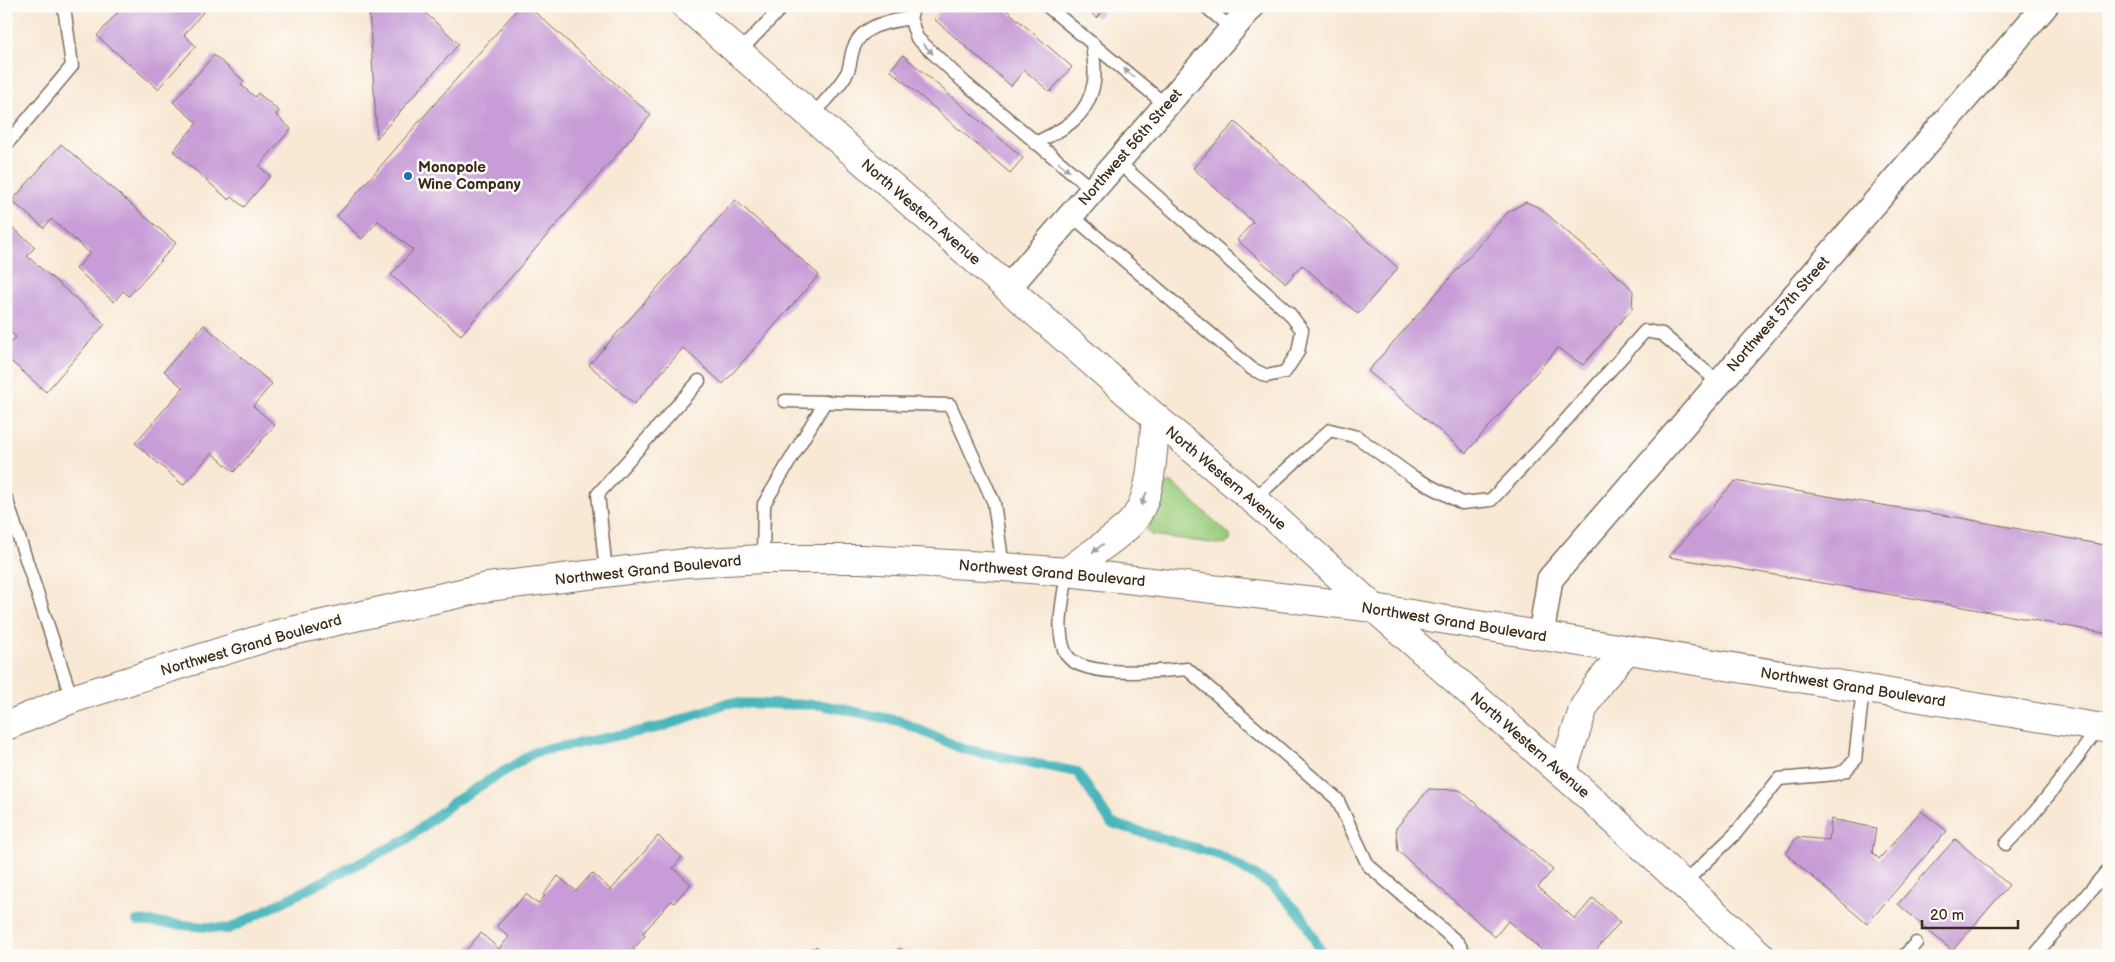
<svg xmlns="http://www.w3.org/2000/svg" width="2115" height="962" font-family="'Balsamiq Sans',sans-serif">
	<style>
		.green { fill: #9acc7c; stroke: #6a7b4d }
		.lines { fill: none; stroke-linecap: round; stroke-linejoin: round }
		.stream { stroke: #45b5bb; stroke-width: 10 }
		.building { fill: #c79cd7 }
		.service-casing { stroke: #7d6c5e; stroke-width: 15 }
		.minor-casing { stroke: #7d6c5e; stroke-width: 28 }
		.secondary-casing { stroke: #7d6c5e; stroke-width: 30 }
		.service { stroke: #fff; stroke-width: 12 }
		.minor { stroke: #fff; stroke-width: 25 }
		.secondary { stroke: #fff; stroke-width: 28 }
		.oneway { fill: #a79f9a }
		.poi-dot { fill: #1f6fb2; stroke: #fdfcf7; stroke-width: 2 }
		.labels { text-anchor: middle; stroke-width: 5; stroke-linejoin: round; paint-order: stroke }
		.street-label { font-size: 15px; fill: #3b2a1e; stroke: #fdfcf7 }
		.poi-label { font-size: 15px; font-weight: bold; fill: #3b2a1e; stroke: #fdfcf7; text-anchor: start }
	</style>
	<rect width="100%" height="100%" fill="#fdfcf7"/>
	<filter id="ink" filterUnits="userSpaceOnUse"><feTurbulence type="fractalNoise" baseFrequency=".02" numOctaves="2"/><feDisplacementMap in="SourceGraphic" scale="10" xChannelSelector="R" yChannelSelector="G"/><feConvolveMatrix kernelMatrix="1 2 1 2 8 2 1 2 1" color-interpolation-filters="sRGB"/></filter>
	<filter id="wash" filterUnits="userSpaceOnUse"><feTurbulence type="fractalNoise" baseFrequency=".0096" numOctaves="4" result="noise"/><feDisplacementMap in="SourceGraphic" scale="20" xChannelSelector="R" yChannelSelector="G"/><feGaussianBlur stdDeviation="1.12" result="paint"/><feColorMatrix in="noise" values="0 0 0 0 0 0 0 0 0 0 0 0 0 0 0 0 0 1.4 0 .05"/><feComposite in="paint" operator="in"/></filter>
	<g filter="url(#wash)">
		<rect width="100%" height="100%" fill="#f8e8d4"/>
		<!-- green -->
		<polygon class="green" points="1170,482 1175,485 1230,535 1230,541 1224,545 1151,535 1146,530 1159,504 1164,485"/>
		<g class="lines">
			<!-- stream -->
			<polyline class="stream" points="137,921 229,929 407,839 454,802 535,752 661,727 727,703 822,705 899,721 963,749 1077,772 1111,823 1219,855 1273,886 1302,916 1323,956"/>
		</g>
		<g id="blocks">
			<!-- building -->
			<g class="building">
				<polygon points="123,6 208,6 184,35 196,46 158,89 97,36"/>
				<polygon points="372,6 418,6 459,44 377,138 369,9"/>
				<polygon points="520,6 528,6 651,115 461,335 391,275 413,250 378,221 362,239 337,216"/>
				<polygon points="946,6 1002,6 1072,67 1050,92 1024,70 1011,86 934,19"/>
				<polygon points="1083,6 1108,6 1097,18"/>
				<polygon points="214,55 244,81 241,85 255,97 258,93 279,111 276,115 291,129 259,166 270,176 244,207 232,197 229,200 173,151 197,123 173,102"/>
				<polygon points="903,55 1023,158 1010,173 890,70"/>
				<polygon points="1235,122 1398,268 1358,314 1302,265 1286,283 1237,240 1253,222 1193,168"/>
				<polygon points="61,144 176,243 129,296 123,291 114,302 76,269 90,253 51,219 44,228 12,201"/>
				<polygon points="735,200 819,275 723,384 683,348 634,404 589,365"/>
				<polygon points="1526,202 1540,208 1627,284 1633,291 1632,309 1583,365 1558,348 1466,453 1368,371 1508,212"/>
				<polygon points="6,222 35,247 27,256 105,324 46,392 6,357 6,348 16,337 6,329"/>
				<polygon points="204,325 272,384 253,406 275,425 234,472 212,453 183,485 135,443 183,388 164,371"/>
				<polygon points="1735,481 1961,518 2109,546 2109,634 1946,604 1669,557"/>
				<polygon points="1429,789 1460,790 1553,870 1538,887 1575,919 1593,898 1620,922 1591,956 1543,956 1545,953 1508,921 1495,937 1398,851 1396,828"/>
				<polygon points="1921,811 1947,831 1867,924 1786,854 1797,837 1829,840 1831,819 1876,828 1872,852 1879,859"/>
				<polygon points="658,836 682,857 673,868 691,884 674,903 671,901 643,933 645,936 633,949 638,953 636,956 461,956 481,933 499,949 509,937 497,926 526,894 538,904 545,896 543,895 558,876 576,891 592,873 611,890"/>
				<polygon points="1955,839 2009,885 1952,951 1898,904"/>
				<polygon points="816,946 828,956 807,956"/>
				<polygon points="899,948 907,956 893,956"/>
			</g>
		</g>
	</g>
	<g filter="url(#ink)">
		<use href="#blocks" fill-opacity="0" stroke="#7d6c5e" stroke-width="1"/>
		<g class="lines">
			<defs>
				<g id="service">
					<polyline points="914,6 910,18 917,38 965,83 1093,190"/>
					<polyline points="1047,6 1166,105"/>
					<polyline points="1205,6 1232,29"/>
					<polyline points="739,52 783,6"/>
					<path d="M812,116C823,103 838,89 847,73C851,65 850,56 854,47C863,24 889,22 910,18"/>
					<path d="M1035,143C1065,129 1088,117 1094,82C1096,70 1093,55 1092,43"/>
					<polyline points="6,145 72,66 64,6"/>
					<polyline points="1071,215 1252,369 1267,376 1285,372 1298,352 1302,330 1289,313 1118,162"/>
					<polyline points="785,401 950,405 994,503 1003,567"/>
					<polyline points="6,498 72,699"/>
					<polyline points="1253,500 1330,430 1357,437 1413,477 1462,503 1491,500 1550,438 1645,331 1662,334 1718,382"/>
					<polyline points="763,559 764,504 825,402"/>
					<polyline points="606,572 598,494 699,381"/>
					<path d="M1067,572C1064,597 1055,628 1065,652C1077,680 1162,671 1187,669L1337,799L1368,865L1458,943L1466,956"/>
					<path d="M2006,844C2041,808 2070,769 2099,727"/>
					<polyline points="1683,884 1736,833 1779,779 1836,774 1845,771 1855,760 1863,689"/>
					<polyline points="1904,956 1916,943"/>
					<polyline points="2034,956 2109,869"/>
				</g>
				<g id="minor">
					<polyline points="1008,288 1252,6"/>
					<polyline points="1541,635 1550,579 2045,6"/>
				</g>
				<g id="secondary">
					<polyline points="686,6 1156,418 1276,519 1374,608 1589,797 1761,956"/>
					<path d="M1067,572C1087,556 1111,542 1129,525C1154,501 1152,450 1156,418"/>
					<polyline points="6,726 72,699 274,635 488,587 686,563 763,559 861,559 1003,567 1067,572 1374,608 2109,729"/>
					<polyline points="1562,773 1584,707 1599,683 1626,651"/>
				</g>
			</defs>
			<!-- service casing -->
			<use href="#service" class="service-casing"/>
			<!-- minor casing -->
			<use href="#minor" class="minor-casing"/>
			<!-- secondary casing -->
			<use href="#secondary" class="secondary-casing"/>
			<!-- service -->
			<use href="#service" class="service"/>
			<!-- minor -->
			<use href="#minor" class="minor"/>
			<!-- secondary -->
			<use href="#secondary" class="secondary"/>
		</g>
		<!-- one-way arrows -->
		<defs><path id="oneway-solid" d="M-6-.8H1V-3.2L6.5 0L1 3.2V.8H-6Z" transform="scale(1.25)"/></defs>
		<g class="oneway">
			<use href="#oneway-solid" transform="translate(928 49) rotate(45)"/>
			<use href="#oneway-solid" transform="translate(1129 73) rotate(-140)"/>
			<use href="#oneway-solid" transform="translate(1064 167) rotate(39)"/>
			<use href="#oneway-solid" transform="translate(1144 499) rotate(111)"/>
			<use href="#oneway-solid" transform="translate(1098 548) rotate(143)"/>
		</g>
	</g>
	<!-- markers -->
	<circle class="poi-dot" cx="408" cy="176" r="5"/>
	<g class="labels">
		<!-- street labels -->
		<g class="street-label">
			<text transform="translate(1130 147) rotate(-49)" y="5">Northwest 56th Street</text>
			<text transform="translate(921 212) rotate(41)" y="5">North Western Avenue</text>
			<text transform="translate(1778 314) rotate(-49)" y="5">Northwest 57th Street</text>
			<text transform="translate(1226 478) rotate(40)" y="5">North Western Avenue</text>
			<text transform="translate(648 570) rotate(-6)" y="5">Northwest Grand Boulevard</text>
			<text transform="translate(1052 573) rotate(5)" y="5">Northwest Grand Boulevard</text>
			<text transform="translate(1454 622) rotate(9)" y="5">Northwest Grand Boulevard</text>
			<text transform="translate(251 645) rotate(-16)" y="5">Northwest Grand Boulevard</text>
			<text transform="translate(1853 687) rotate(9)" y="5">Northwest Grand Boulevard</text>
			<text transform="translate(1530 745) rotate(41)" y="5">North Western Avenue</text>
		</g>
		<!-- poi labels -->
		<g class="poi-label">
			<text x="418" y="172">Monopole<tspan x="418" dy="17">Wine Company</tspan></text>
		</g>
	</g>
	<!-- margin -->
	<rect width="2115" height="962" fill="none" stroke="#fdfcf7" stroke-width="25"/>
	<!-- scale -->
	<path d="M1922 920v8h96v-8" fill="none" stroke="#3b2a1e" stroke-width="2.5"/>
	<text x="1930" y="920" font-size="15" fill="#3b2a1e" stroke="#fdfcf7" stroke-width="4" paint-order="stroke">20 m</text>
</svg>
